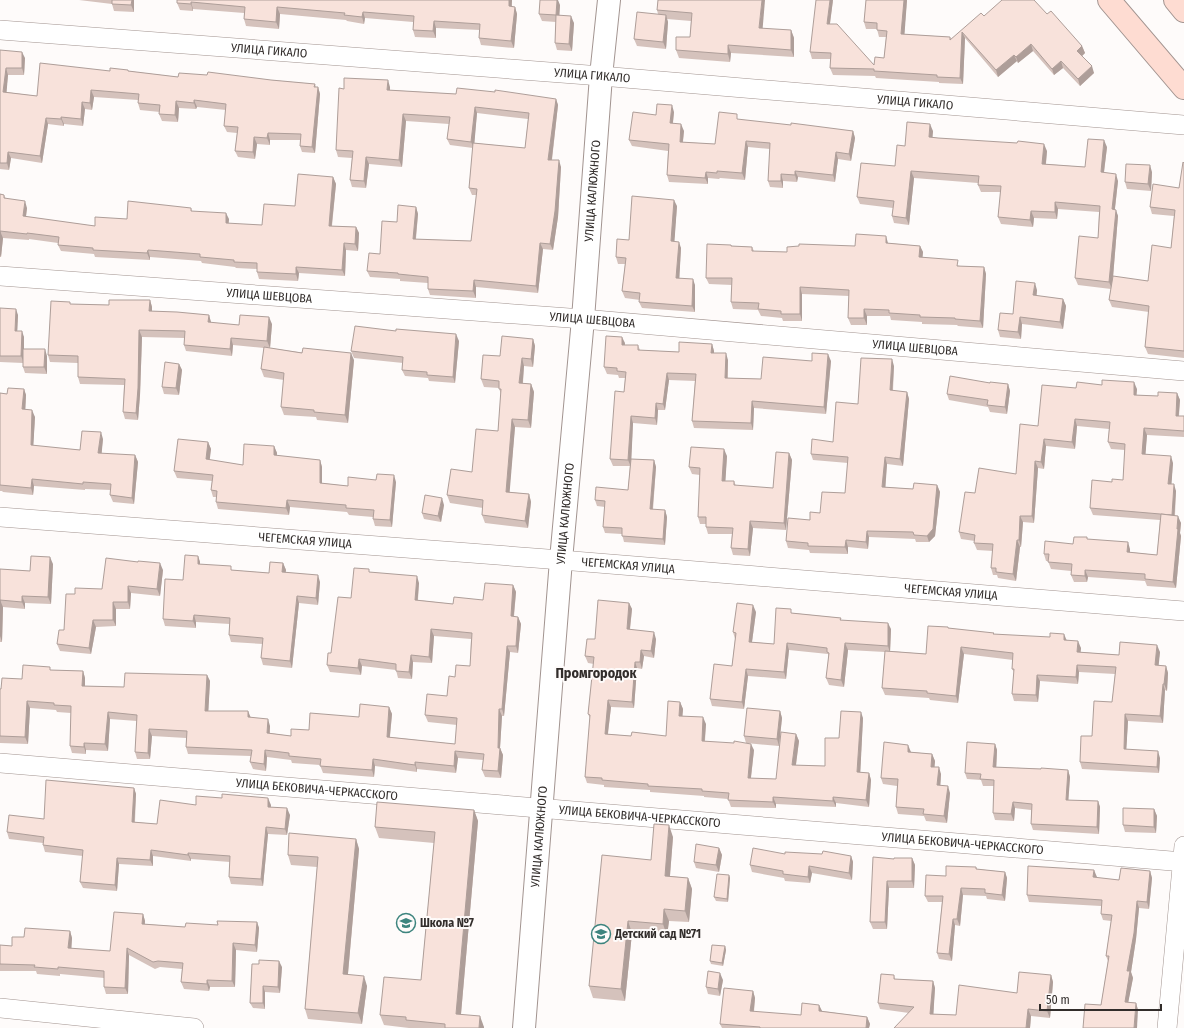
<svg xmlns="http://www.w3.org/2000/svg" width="1184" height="1028" font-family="'Fira Sans Condensed',sans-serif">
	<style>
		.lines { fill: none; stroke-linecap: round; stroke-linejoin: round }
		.minor-casing { stroke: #a29490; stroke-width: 20 }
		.tertiary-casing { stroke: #a29490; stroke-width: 24 }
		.secondary-casing { stroke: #a29490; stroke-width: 24 }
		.minor { stroke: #fff; stroke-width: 19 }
		.tertiary { stroke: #fff; stroke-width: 22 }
		.secondary { stroke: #fedcd2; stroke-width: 22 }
		.wall { fill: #d5c2bc; fill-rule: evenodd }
		.shaded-wall { fill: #ae9e99 }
		.building { fill: #f8e2db; stroke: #ae9e99 }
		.labels { text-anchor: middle; stroke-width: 4; stroke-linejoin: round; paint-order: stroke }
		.street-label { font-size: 12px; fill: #322d2b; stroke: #fefbfa }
		.poi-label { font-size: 12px; font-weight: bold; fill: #322d2b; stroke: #fefbfa; text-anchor: start }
		.quarter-label { font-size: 14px; font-weight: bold; fill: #322d2b; stroke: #fefbfa }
	</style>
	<rect width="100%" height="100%" fill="#fefbfa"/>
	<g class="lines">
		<defs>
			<g id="minor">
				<path id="s1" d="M0,30L601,76L1184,125"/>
				<path id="s2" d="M0,276L583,319L1184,371"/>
				<path id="s3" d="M0,517L561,560L1184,611"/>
				<path id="s4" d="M0,763L1184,862"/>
				<polyline points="0,1008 194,1028"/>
				<polyline points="1167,1028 1184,846"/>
			</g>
			<g id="tertiary">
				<path id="s5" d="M524,1028L561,560L583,319L601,76L609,0"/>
			</g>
			<g id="secondary">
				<polyline points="1109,0 1184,88"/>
				<polyline points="1175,0 1184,11"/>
			</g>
		</defs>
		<!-- minor casing -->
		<use href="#minor" class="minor-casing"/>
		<!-- tertiary casing -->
		<use href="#tertiary" class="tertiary-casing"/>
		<!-- secondary casing -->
		<use href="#secondary" class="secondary-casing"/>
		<!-- minor -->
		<use href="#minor" class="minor"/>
		<!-- tertiary -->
		<use href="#tertiary" class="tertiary"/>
		<!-- secondary -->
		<use href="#secondary" class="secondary"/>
	</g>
	<!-- wall -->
	<g class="wall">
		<polygon points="79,0 134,0 134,12 114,11 112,4"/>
		<polygon points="177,0 512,0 512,7 515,7 517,14 514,48 481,45 479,38 480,30 436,28 436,38 415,37 413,30 413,22 365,18 364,24 347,21 346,20 280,14 279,29 246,26 244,19 244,13 193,9 193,11 180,10 177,3"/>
		<polygon points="658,0 763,29 791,30 794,38 794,57 731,53 730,62 679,58 676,50 690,37 691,21 667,19 668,22 666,49 637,46 634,39 658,14 657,10"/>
		<polygon points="833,0 830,24 874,65 884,58 886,37 879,37 877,29 866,29 864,22 866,0 907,0 904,34 950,37 951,39 984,16 1047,14 1082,46 1085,53 1082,56 1094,73 1080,86 1063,68 1054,75 1033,51 1018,63 1017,61 998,77 965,38 963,84 939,83 939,82 876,78 875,76 833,75 830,68 831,59 812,59 810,52"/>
		<polygon points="560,5 559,15 574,23 572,51 557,50 555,43 556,22 542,21 539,14"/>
		<polygon points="0,50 25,58 24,75 8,75 6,92 37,96 110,71 128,71 178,77 271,80 315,84 316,87 318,87 320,94 315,153 302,152 300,146 300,140 270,140 270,145 257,144 255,159 238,157 235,151 237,133 227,132 224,126 226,110 197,107 196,109 179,108 178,122 162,121 159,114 160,112 140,110 138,103 138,100 94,97 92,110 85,109 83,126 64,124 64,126 48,124 42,163 11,158 9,170 0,169 0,173"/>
		<path d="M390,87V90L456,94L556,99L558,105L552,160L561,167L558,217L553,250L543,249L538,293L476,287V298L430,295L428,289V283L400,281V279L370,277L367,271L380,254L397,222L416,207L418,214L416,239L471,241L477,195H472L469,188L473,148L450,145L447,139L449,124L406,121L402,167L369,164L366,188L352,187L350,180L352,158L338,157L336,150L344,89ZM477,113L528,119L525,148L474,143Z"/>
		<polygon points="674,112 673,123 684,131 683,142 715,144 739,120 853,131 855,138 851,161 838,159 835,182 798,177 797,182 783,181 783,188 770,187 768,181 770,149 748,147 745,180 720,178 719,179 708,178 708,184 669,182 667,175 668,151 632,146 629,140 656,115"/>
		<polygon points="933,131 932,137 938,138 1047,151 1046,164 1085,167 1107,147 1104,173 1118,181 1115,209 1118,216 1113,278 1148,281 1171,248 1174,216 1152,214 1150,207 1179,188 1184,163 1184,358 1148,354 1145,347 1149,312 1112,307 1109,300 1111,289 1078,285 1075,278 1098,238 1099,212 1058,209 1057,219 1034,218 1033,227 1001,224 998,217 1001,192 981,192 978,185 978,183 914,178 909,225 894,223 892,216 893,208 860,204 857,197 895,166 905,146"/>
		<polygon points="1152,172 1151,191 1127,189 1125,182"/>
		<polygon points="333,177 336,184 332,226 356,227 359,233 358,251 346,250 345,276 299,273 298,281 259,279 257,272 257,269 236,268 235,267 202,263 201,261 150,257 150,260 95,257 94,254 61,251 58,245 58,243 29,239 29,240 3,238 1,257 0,257 0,194 4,195 6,199 27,208 26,217 95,226 127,219 191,208 192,211 229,219 228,224 262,225 295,206"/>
		<polygon points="677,206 674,241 681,248 679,278 695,285 695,312 642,308 639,302 640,300 625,298 622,291 625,264 618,264 616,257 629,240"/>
		<polygon points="888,243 920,246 923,252 922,257 960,266 984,267 986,274 983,328 958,326 957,325 922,324 922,322 891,320 890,316 867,316 867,325 851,325 848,318 849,296 802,294 802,321 783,321 782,318 761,316 758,310 733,309 731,302 732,285 709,284 706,278 731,245 732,246 752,247 754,251 787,252"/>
		<polygon points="1037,290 1036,296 1063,299 1066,306 1063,329 1022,324 1021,339 1000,337 998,330 1013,314"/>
		<polygon points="150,300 152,307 152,311 209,315 211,323 239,325 272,324 270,348 354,360 348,423 317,420 316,417 284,415 281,407 284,380 264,377 261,369 264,348 233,345 232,356 186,351 184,345 184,338 142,337 140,395 138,420 125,419 123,412 124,385 80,384 78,377 78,363 50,362 48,355 71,304 109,305"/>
		<polygon points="0,308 18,315 17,331 24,337 24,349 47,356 47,374 25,373 23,367 23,363 0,362"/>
		<polygon points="533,339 535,346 533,367 524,366 523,383 531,384 534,392 531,428 515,427 509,492 529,494 531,502 528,528 485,523 482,515 483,508 450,503 447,495 472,472 498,431 501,395 499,388 484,387 481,379 500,356"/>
		<polygon points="459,341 455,383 429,381 428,378 405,376 402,370 403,363 354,358 351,351"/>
		<polygon points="625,343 625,345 638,345 640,350 679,352 712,344 714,351 714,353 728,360 728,378 761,379 812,361 831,361 826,414 754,408 753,430 694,428 692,421 695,381 669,380 665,410 658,410 657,425 633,423 631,459 654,460 656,467 653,510 665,510 667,517 665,545 624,542 622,534 605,533 603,527 605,507 597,506 595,500 628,490 630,466 613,466 610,459 624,392 625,378 619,378 618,375 607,374 604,367"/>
		<polygon points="179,364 182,370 179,395 164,394 162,387"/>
		<polygon points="894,366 893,391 907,392 909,399 903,466 887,464 885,487 913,489 937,485 940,492 935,536 929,542 916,542 915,539 869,537 868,549 848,547 848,554 810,553 809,550 788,548 786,541 810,520 845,493 848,463 813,460 811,454 833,442 858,404"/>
		<polygon points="990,383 1008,384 1010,391 1007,414 990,412 988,407 949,400 947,394"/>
		<polygon points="1076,388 1137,389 1136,395 1158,396 1177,393 1180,400 1179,416 1184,416 1184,437 1147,435 1145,454 1173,463 1171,484 1176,491 1175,516 1181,523 1180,533 1181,536 1176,588 1147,586 1145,581 1088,577 1087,582 1074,582 1071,575 1071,571 1051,569 1048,561 1046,561 1044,554 1088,539 1130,549 1130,552 1157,555 1160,520 1093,515 1090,508 1112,482 1123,480 1125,450 1111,449 1108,442 1109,429 1077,426 1075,449 1046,446 1044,469 1038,468 1034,523 1023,522 1021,547 1020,547 1016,581 998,578 997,575 993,575 991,568 993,551 977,550 974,543 975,541 961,539 959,532 975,493 1016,474 1038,426"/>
		<polygon points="24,389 26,395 25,410 35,417 33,446 80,450 103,439 101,454 135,455 138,462 134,504 113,502 110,495 111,490 85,489 85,490 34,486 33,495 3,492 2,491 0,491 0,393 7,394"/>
		<polygon points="208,442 211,449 209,460 243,465 274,446 277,453 277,456 320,460 322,467 322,483 348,486 396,482 392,527 375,526 373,519 373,517 349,515 347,512 290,507 289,515 218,509 216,502 216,497 213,497 211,490 212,481 177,478 174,471"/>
		<polygon points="789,453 792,460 786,530 753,528 750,556 733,555 731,548 732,534 708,534 706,527 706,524 700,524 698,517 700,475 692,474 689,467 727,456 725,481 734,481 736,486 773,488"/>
		<polygon points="444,505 441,522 424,519 422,513"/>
		<polygon points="198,556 200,562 200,564 232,570 269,573 283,563 286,570 285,572 320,582 318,605 299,603 292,668 263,665 261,658 263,644 231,642 229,635 230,624 196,622 196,628 165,626 163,619 183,580"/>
		<polygon points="53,564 51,604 25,603 25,609 3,607 2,642 0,642 0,569 30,571"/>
		<polygon points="163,570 160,596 131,593 130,609 116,609 116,626 96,627 91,654 60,651 57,644 64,630 75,594 102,589"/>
		<polygon points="370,572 419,583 418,600 453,604 483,600 513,585 516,592 514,617 518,617 521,624 518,653 510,652 504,716 502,716 500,748 503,755 501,778 485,777 482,770 483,760 458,758 456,773 417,769 417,772 375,766 374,777 323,773 320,765 292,763 291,760 267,757 266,771 253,769 250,762 251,756 188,754 186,747 186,738 152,736 150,759 137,759 135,752 137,721 110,719 108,751 86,750 86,754 72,753 70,746 71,713 57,712 56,710 30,708 28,744 0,743 0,689 22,679 51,670 83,671 85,678 85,686 124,687 207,675 210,681 208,711 248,711 250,718 270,726 270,733 291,736 359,717 389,707 392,714 390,737 455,744 457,725 428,722 425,715 447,696 455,677 470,666 471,639 434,636 432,663 413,662 412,679 398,678 396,670 362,666 361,675 330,672 327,665 351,598"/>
		<polygon points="629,603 632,609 630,630 656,639 654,658 644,656 642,669 637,668 634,708 611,707 608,734 631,736 666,736 680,702 683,709 682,716 706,724 705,741 754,750 751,778 776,779 796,734 799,741 796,765 825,766 839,738 863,718 860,772 869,773 871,780 869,807 836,803 836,807 776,804 776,808 731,807 728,799 704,797 704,796 650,792 650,790 604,787 604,785 587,783 585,777 590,718 588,714 594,664 588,663 585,656"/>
		<polygon points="756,612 752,642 774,644 793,613 841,618 841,620 891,629 890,651 926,654 948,628 994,634 1067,640 1081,648 1080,652 1119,655 1160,652 1158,665 1166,666 1168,673 1167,691 1165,690 1163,723 1128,721 1126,749 1160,758 1159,773 1082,769 1080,762 1092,736 1112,702 1115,674 1079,672 1078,684 1040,681 1038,702 1014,701 1012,694 1014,672 1012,669 1013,660 964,654 958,703 930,700 929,698 885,695 882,688 885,652 848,650 844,687 829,685 826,678 829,657 828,654 789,650 786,679 748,676 744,709 712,706 710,699 732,666 735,639 733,632"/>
		<polygon points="780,711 782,718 779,746 746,743 744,736"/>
		<polygon points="995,744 997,750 996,767 1068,770 1070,777 1068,800 1098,801 1100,807 1099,834 1033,830 1031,824 1031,810 1015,808 1014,821 995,820 993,813 994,786 983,786 981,780 967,779 965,773"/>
		<polygon points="911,752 932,754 935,761 934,767 941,774 940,785 950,793 947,823 926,821 924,816 898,814 896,807 897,786 883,784 881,778"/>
		<polygon points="134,788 136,794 135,822 157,824 196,805 271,805 271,807 290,815 287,835 268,834 263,886 231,884 229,877 230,862 191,859 191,861 153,856 153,866 119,864 117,891 83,888 80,882 83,856 45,852 43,845 43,843 9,839 7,832"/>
		<polygon points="1154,809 1157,816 1156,833 1125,832 1123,825"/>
		<polygon points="474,810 478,821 461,1014 484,1027 484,1028 409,1028 384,1025 380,1015 421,980 434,843 379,838 375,827"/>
		<polygon points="673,837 670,876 688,878 692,889 689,922 669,921 667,936 632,933 625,1001 593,998 589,986 651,860"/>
		<polygon points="356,839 359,849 348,974 367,986 362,1024 308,1019 305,1009 317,867 291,865 288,855"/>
		<polygon points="719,848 722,855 719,872 696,868 694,862"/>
		<polygon points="785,854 851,856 853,862 852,880 812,873 810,883 785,881 784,878 752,872 750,865"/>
		<polygon points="912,858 915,865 914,888 889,888 887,929 873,929 870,922 894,859"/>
		<polygon points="976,867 977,869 1005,872 1007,878 1005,901 987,899 986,896 963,895 960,926 955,925 952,961 939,959 937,953 942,902 928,902 925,896 946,876"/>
		<polygon points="1094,870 1096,878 1119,880 1150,871 1152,878 1149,909 1139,908 1136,939 1131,972 1133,978 1128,1002 1136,1003 1138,1010 1101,1005 1108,961 1106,956 1111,921 1103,920 1101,914 1101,906 1029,902 1027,895"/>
		<polygon points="729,875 730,878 728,902 716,901 714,897"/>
		<polygon points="143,914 145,921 145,924 185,927 257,922 259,928 257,952 236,950 235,987 210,987 209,991 184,989 181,982 182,969 160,967 155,969 129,955 128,994 106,994 104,987 104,978 60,974 60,976 37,974 36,971 0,971 0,945 12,946 24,937 70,931 72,938 71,949 110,951"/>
		<polygon points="725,946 726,950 723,966 711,964 710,961"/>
		<polygon points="252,964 282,967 280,993 265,992 265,1009 253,1008 250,1003"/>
		<polygon points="894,975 895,979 933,981 935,988 933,1014 956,1015 1017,993 1051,975 1053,982 1050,1018 1031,1016 1030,1028 894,1028 909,1013 880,1009 878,1003"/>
		<polygon points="723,980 720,996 708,994 706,987"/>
		<polygon points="753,991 755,998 754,1012 801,1015 819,1005 822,1011 867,1017 870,1024 869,1028 722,1028 720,1024"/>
	</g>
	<!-- shaded-wall -->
	<g class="shaded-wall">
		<polygon points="132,0 134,0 134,12 131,5"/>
		<polygon points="509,0 512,0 511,13 509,6"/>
		<polygon points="557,0 558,0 560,5 559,22 556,15"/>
		<polygon points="762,0 765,0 762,36 759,28"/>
		<polygon points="830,0 833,0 829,30 827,24"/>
		<polygon points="904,0 907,0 904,41 901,34"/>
		<polygon points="191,2 193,9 193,11 191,4"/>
		<polygon points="277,7 280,14 279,29 276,22"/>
		<polygon points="515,7 517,14 514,48 511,41"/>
		<polygon points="363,12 365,18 364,24 362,17"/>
		<polygon points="666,15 668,22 666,49 663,42"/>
		<polygon points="571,16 574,23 572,51 569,44"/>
		<polygon points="434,21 436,28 436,38 433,31"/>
		<polygon points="791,30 794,38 794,57 791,50"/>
		<polygon points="962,32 965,38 963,84 960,78"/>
		<polygon points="1031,44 1033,51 1018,63 1016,57"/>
		<polygon points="728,45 731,53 730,62 728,54"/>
		<polygon points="1082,46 1085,53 1080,58 1077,51"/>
		<polygon points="22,52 25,58 24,75 22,68"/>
		<polygon points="1014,55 1017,61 998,77 996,70"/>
		<polygon points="1061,61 1063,68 1054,75 1052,69"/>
		<polygon points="1092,66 1094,73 1080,86 1078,79"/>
		<polygon points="6,68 8,75 6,99 3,92"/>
		<polygon points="388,80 390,87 390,97 387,90"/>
		<polygon points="318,87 320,94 315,153 312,147"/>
		<polygon points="91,90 94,97 92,110 90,103"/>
		<polygon points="556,99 558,105 551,166 548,160"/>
		<polygon points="194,100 197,107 196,109 194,103"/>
		<polygon points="176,101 179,108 178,122 175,115"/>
		<polygon points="82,102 85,109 83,126 81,119"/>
		<polygon points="672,105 674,112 672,130 670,123"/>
		<polygon points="475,107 477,113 474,148 471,142"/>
		<polygon points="403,114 406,121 402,167 399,160"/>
		<polygon points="61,117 64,124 64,126 61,119"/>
		<polygon points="46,118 48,124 42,163 40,156"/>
		<polygon points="681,124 684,131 682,148 680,142"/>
		<polygon points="930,124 933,131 932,144 929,137"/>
		<polygon points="853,131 855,138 851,161 849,154"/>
		<polygon points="268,133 270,140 270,145 267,138"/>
		<polygon points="254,137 257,144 255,159 253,152"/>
		<polygon points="1104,140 1107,147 1103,179 1101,172"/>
		<polygon points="746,141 748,147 745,180 742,173"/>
		<polygon points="1044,144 1047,151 1045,171 1042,164"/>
		<polygon points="8,152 11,158 9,170 7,163"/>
		<polygon points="836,152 838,159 835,182 833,175"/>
		<polygon points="366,157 369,164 366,188 364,181"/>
		<polygon points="559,160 561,167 558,217 553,250 550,244"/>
		<polygon points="1150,165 1152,172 1151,191 1148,184"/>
		<polygon points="795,171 798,177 797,182 795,175"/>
		<polygon points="911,171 914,178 909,225 906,218"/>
		<polygon points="706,172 708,178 708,184 705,178"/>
		<polygon points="781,174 783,181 783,188 781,181"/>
		<polygon points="1116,174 1118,181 1114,216 1112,209"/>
		<polygon points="333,177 336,184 331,232 329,226"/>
		<polygon points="674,200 677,206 674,248 671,241"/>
		<polygon points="25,201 27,208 25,223 23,216"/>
		<polygon points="1055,202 1058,209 1057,219 1055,212"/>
		<polygon points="416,207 418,214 415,245 413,239"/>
		<polygon points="1116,210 1118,216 1112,289 1109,282"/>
		<polygon points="1031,211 1034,218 1033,227 1030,220"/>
		<polygon points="226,213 229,219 228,230 226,223"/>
		<polygon points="356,227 359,233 358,251 355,244"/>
		<polygon points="0,231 3,238 1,257 0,255"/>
		<polygon points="886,236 888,243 886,243"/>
		<polygon points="679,242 681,248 679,285 676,278"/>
		<polygon points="344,243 346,250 345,276 342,270"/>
		<polygon points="540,243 543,249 538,293 536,286"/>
		<polygon points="920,246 923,252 922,264 919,257"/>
		<polygon points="148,250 150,257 150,260 147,253"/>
		<polygon points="296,267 299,273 298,281 296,274"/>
		<polygon points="984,267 986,274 983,328 980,321"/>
		<polygon points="693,279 695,285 695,312 692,306"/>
		<polygon points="474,280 476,287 476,298 473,291"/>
		<polygon points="1035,283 1037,290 1036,302 1033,295"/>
		<polygon points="800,287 802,294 802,321 800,314"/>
		<polygon points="1063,299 1066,306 1063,329 1060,322"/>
		<polygon points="150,300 152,307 152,318 149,311"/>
		<polygon points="16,309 18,315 17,337 15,331"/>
		<polygon points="864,309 867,316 867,325 864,318"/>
		<polygon points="209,315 211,322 211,329 208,322"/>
		<polygon points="269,317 272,324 270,348 267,341"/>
		<polygon points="1020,317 1022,324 1021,339 1018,332"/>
		<polygon points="139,330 142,337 140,395 138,420 136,413"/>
		<polygon points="22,331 24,337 24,363 21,356"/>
		<polygon points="456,334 459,341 455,383 453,377"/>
		<polygon points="622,337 625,343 624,351 622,345"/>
		<polygon points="231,338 233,345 232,356 230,349"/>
		<polygon points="533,339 535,346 533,367 531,359"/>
		<polygon points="712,344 714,351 714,359 711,353"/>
		<polygon points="45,349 47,356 47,374 44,367"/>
		<polygon points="351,353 354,360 348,423 345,415"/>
		<polygon points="726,353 728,360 727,384 725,378"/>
		<polygon points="828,354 831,361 826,414 824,407"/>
		<polygon points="522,358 524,366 522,391 519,383"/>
		<polygon points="892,359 894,366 892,397 890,390"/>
		<polygon points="179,364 182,370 179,395 176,388"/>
		<polygon points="667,373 669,380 665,410 663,404"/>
		<polygon points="1134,382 1137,389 1136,402 1134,395"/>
		<polygon points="531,384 534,392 531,428 528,420"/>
		<polygon points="1008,384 1010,391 1007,414 1005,407"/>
		<polygon points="24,389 26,395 25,416 22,409"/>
		<polygon points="907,392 909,399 903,466 900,459"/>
		<polygon points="1177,393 1180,400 1178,423 1176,416"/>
		<polygon points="752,401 754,408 753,430 751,423"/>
		<polygon points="656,403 658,410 657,425 655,418"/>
		<polygon points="32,410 35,417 33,452 31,445"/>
		<polygon points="631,416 633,423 631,467 628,460"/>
		<polygon points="512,419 515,427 509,500 506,492"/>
		<polygon points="1075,419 1077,426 1075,449 1072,442"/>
		<polygon points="1144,428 1147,435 1145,461 1142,454"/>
		<polygon points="101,432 103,439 101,460 98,453"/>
		<polygon points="1044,439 1046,446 1044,469 1041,462"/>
		<polygon points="208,442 211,449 209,466 206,459"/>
		<polygon points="274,446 277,453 276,462 274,455"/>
		<polygon points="724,449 727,456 725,488 722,481"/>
		<polygon points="789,453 792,460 786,530 784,523"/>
		<polygon points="135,455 138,462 134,504 132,498"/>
		<polygon points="1171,456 1173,463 1171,491 1168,484"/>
		<polygon points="885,457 887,464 885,493 882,487"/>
		<polygon points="320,460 322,467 322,490 320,483"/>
		<polygon points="654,460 656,467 652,516 650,509"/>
		<polygon points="1035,461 1038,468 1034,523 1032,516"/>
		<polygon points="394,475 396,482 392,527 390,520"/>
		<polygon points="32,479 34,486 33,495 31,488"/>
		<polygon points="1174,484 1176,491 1174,521 1172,515"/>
		<polygon points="937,485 940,492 935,536 929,542 927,536"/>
		<polygon points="529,494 531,502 528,528 525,521"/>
		<polygon points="442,498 444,505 441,522 438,516"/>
		<polygon points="287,500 290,507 289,515 286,508"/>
		<polygon points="665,510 667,517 665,545 663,539"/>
		<polygon points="1020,516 1023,522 1021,547 1019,540"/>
		<polygon points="1178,516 1181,523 1180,533 1181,536 1176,588 1173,582"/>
		<polygon points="750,521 753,528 750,556 748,549"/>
		<polygon points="867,531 869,537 868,549 866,542"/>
		<polygon points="846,540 848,547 848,554 845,547"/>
		<polygon points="1017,540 1020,547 1016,581 1013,574"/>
		<polygon points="1128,542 1130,549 1130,559 1127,552"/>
		<polygon points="198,556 200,562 200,571 198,564"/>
		<polygon points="50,557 53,564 51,604 48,597"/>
		<polygon points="160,563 163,570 160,596 157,589"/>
		<polygon points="283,563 286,570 285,579 282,572"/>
		<polygon points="1085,570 1088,577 1087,582 1085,576"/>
		<polygon points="318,575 320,582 318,605 316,598"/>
		<polygon points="417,576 419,583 417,607 415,600"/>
		<polygon points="513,585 516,592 513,623 511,616"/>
		<polygon points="128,586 131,593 130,609 128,602"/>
		<polygon points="22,596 25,603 25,609 22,602"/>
		<polygon points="297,596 299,603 292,668 290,661"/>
		<polygon points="0,600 3,607 2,642 0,636"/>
		<polygon points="113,602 116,609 116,626 113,620"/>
		<polygon points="629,603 632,609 629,636 627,629"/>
		<polygon points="753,605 756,612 751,649 749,642"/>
		<polygon points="194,615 196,622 196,628 193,621"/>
		<polygon points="518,617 521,624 518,653 516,646"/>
		<polygon points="93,620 96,627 91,654 89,648"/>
		<polygon points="888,623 891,629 890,653 888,646"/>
		<polygon points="431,629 434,636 432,663 429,657"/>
		<polygon points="654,632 656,639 654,658 651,651"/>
		<polygon points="1064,634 1067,641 1064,640"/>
		<polygon points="1078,641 1081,648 1080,659 1077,652"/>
		<polygon points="787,643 789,650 786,679 784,672"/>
		<polygon points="845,643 848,650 844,687 841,680"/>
		<polygon points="1157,645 1160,652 1158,672 1155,665"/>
		<polygon points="507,646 510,652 504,716 502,709"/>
		<polygon points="961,647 964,654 958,703 956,696"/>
		<polygon points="641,650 644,656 642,669 640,662"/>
		<polygon points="411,655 413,662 412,679 409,672"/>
		<polygon points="359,659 362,666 361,675 358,668"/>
		<polygon points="635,662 637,668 634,708 632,702"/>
		<polygon points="1077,665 1079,672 1078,684 1076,677"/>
		<polygon points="1166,666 1168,673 1167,691 1164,684"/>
		<polygon points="746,669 748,676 744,709 742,702"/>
		<polygon points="83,671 85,678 85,693 82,686"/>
		<polygon points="207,675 210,681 208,718 205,711"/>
		<polygon points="1037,675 1040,681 1038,702 1036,695"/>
		<polygon points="1163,684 1165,690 1163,723 1160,716"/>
		<polygon points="608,700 611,707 607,740 605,734"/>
		<polygon points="27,701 30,708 28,744 25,737"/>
		<polygon points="680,702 683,709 682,723 679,716"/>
		<polygon points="389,707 392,714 389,744 387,737"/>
		<polygon points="499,709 502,716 500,748 503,755 501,778 498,771 498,748"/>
		<polygon points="248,711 251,718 248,717"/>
		<polygon points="780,711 782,718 779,746 777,739"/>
		<polygon points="108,712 110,719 108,751 105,744"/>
		<polygon points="861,712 863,718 860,779 857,772"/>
		<polygon points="1125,714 1128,721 1126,756 1124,749"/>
		<polygon points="703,717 706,724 704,748 702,741"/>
		<polygon points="268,719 270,726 269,740 267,733"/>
		<polygon points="149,729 152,736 150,759 148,753"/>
		<polygon points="796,734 799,741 795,771 792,765"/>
		<polygon points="84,743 86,750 86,754 84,747"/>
		<polygon points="751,744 754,750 750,785 748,778"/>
		<polygon points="995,744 997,750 996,774 993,767"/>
		<polygon points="908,745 911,752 910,759 908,752"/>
		<polygon points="265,750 267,757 266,771 264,764"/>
		<polygon points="455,751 458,758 456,773 454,766"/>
		<polygon points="1158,751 1160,758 1159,773 1157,767"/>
		<polygon points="932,754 935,761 934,774 931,767"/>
		<polygon points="373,759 375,766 374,777 372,770"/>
		<polygon points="415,762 417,769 417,772 415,765"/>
		<polygon points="939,767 941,774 940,792 937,785"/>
		<polygon points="1068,770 1070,777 1068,806 1066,800"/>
		<polygon points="869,773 871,780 869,807 866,800"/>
		<polygon points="948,786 950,793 947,823 944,816"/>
		<polygon points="134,788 136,794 134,829 132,822"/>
		<polygon points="773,797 776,804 776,808 773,802"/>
		<polygon points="833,797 836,803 836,807 833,801"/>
		<polygon points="268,798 271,805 270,813 268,807"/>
		<polygon points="1098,801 1100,807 1099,834 1097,827"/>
		<polygon points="1013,802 1015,808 1014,821 1011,814"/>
		<polygon points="287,808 290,815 287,835 285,829"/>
		<polygon points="1154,809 1157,816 1156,833 1154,827"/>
		<polygon points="474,810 478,821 460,1025 456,1014"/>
		<polygon points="669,825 673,837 669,887 665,876"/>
		<polygon points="266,827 268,834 263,886 261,879"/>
		<polygon points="356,839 359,849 347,984 343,974"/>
		<polygon points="719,848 722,855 719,872 716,865"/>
		<polygon points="151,850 153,856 153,866 150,860"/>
		<polygon points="188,853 191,859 191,861 188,855"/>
		<polygon points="851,856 853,862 852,880 849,873"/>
		<polygon points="117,858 119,864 117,891 115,885"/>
		<polygon points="912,858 915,865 914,888 912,881"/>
		<polygon points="809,866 812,873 810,883 808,877"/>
		<polygon points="1094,870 1097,877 1096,884 1093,877"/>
		<polygon points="1150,871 1152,878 1149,909 1147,902"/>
		<polygon points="1005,872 1007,878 1005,901 1002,895"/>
		<polygon points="729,875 730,878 728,902 727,899"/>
		<polygon points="688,878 692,889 689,922 685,911"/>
		<polygon points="887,881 889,888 887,929 885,922"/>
		<polygon points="961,888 963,895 960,926 957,919"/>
		<polygon points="1137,901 1139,908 1136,939 1131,972 1133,978 1127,1009 1125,1002 1127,971"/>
		<polygon points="664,909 669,921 667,936 663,924"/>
		<polygon points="143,914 145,921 144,930 142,924"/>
		<polygon points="953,919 955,925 952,961 949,954"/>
		<polygon points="628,921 632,933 625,1001 621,989"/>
		<polygon points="257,922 259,928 257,952 255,945"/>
		<polygon points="70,931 72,938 71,955 68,948"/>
		<polygon points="233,943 236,950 235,987 232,981"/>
		<polygon points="725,946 726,950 723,966 722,963"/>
		<polygon points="127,948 129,955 128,994 125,988"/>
		<polygon points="279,961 282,967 280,993 278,987"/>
		<polygon points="720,973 723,980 720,996 718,989"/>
		<polygon points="1051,975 1053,982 1050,1018 1047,1011"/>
		<polygon points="364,976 367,986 362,1024 358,1013"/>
		<polygon points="207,980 210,987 209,991 207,984"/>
		<polygon points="933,981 935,988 933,1021 930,1014"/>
		<polygon points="263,986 265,992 265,1009 263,1003"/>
		<polygon points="753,991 755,998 753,1018 750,1011"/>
		<polygon points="1136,1003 1138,1010 1137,1028 1134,1028"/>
		<polygon points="819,1005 822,1011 819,1011"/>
		<polygon points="1028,1009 1031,1016 1030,1028 1026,1028"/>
		<polygon points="480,1016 484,1027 484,1028 479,1028"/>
		<polygon points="867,1017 870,1024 869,1028 866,1028"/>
	</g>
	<!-- building -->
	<g class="building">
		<polygon points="112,0 132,0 131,5 112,4"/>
		<polygon points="177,0 509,0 509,6 515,7 511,41 479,38 480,24 434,21 433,31 413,30 414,16 363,12 362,17 344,15 345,13 277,7 276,22 244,19 245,7 191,2 191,4 177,3"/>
		<polygon points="540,0 557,0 556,15 539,14"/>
		<polygon points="658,0 762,0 759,28 791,30 791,50 728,45 728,54 676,50 676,37 690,37 692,13 657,10"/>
		<polygon points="816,0 830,0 827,24 837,24 874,65 875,57 884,58 887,31 877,30 877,23 864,22 866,0 904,0 901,34 950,37 950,40 981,13 984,16 1002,0 1034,0 1047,14 1051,11 1082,46 1077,51 1092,66 1078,79 1061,61 1052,69 1031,44 1016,57 1014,55 996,70 962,32 960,78 937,77 937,75 874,71 874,69 830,68 831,53 810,52"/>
		<polygon points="637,12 666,15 663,42 634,39"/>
		<polygon points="556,15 571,16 569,44 555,43"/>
		<polygon points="0,50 22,52 22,68 6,68 3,92 37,96 40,63 110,71 110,68 128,70 128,71 178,77 179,73 207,75 208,72 271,80 315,84 314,87 318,87 312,147 300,146 301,134 268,133 267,138 254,137 253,152 235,151 238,127 224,126 226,104 194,100 194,103 176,101 175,115 159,114 160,105 138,103 139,94 91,90 90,103 82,102 81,119 61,117 61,119 46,118 40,156 8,152 7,163 0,163"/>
		<polygon points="344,78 388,80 387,90 456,94 457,88 495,92 495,90 556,99 548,160 559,160 555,211 550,244 540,243 536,286 474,280 473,291 428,289 428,277 398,274 398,273 367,271 369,253 380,254 382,221 397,222 398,205 416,207 413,239 471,241 477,189 469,188 473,143 525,148 529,113 475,107 471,142 447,139 450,117 403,114 399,160 366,157 364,181 350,180 353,151 336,150 339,88 344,89"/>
		<polygon points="657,104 672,105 670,123 681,124 680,142 715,144 719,112 737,114 737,119 791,125 791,123 853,131 849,154 836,152 833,175 795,171 795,175 781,174 781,181 768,181 770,143 746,141 742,173 717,171 717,173 706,172 705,178 667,175 669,144 629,140 633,112 656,115"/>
		<polygon points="907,122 930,124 929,137 938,138 1017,143 1018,141 1044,144 1042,164 1085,167 1088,139 1104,140 1101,172 1116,174 1112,209 1116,210 1109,282 1075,278 1079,236 1098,238 1100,206 1055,202 1055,212 1031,211 1030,220 998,217 1001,186 978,185 979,176 911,171 906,218 892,216 894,201 857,197 861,163 895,166 897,145 905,146"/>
		<polygon points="1183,162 1184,163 1184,351 1145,347 1149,306 1109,300 1113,276 1148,281 1152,245 1171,248 1175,210 1150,207 1153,184 1179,188"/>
		<polygon points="1126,164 1150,165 1148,184 1125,182"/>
		<polygon points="298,174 333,177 329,226 356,227 355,244 344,243 342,270 296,267 296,274 257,272 257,263 234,262 234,260 200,257 200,254 148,250 147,253 93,250 93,248 58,245 59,237 27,233 27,234 0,231 0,235 0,194 4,195 4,198 25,201 23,216 95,226 95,217 127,219 128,201 191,208 191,211 226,213 226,223 262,225 264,204 295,206"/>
		<polygon points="632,196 674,200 671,241 679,242 676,278 693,279 692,306 639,302 640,293 622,291 626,258 616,257 617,239 629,240"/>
		<polygon points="856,234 886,236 886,243 920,246 919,257 958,260 957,266 984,267 980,321 955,319 955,318 920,317 920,315 889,313 889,310 864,309 864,318 848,318 849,290 800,287 800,314 781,314 781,311 758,309 759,303 731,302 732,278 706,278 707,244 731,245 731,246 752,247 752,251 787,252 787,247 799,246 799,244 855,246"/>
		<polygon points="1016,281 1035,283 1033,295 1063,299 1060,322 1020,317 1018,332 998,330 1000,313 1013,314"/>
		<polygon points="109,300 150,300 149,311 177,312 209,315 208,322 239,325 240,315 269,317 267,341 231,338 230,349 184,345 185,331 139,330 138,388 136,413 123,412 125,379 78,377 78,356 48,355 51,301 70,302 70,304 109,305"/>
		<polygon points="0,308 16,309 15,331 22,331 21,356 0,356"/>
		<polygon points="355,326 396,331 396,329 456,334 453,377 427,375 427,372 402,370 403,357 351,351"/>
		<polygon points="502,336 533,339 531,359 522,358 519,383 531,384 528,420 512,419 506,492 529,494 525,521 482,515 483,500 447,495 451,469 472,472 476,429 498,431 501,389 499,389 499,381 481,379 483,355 500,356"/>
		<polygon points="606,336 622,337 622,345 638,345 638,350 679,352 679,342 712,344 711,353 726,353 725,378 761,379 763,357 812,361 812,353 828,354 824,407 752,401 751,423 692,421 696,374 667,373 663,404 656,403 655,418 631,416 628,460 610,459 615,391 624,392 626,372 617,371 617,368 604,367"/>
		<polygon points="264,347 302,353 303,348 351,353 345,415 314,412 314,410 281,407 284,373 261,369"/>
		<polygon points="23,349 45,349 44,367 23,367"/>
		<polygon points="861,358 892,359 890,390 907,392 900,459 885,457 882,487 913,489 914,483 937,485 933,529 927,536 914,535 913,532 867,531 866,542 846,540 845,547 808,546 808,543 786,541 788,518 810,520 810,512 820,513 822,492 845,493 848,457 811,454 812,439 833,442 836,402 858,404"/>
		<polygon points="165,362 179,364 176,388 162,387"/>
		<polygon points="950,376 990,383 990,382 1008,384 1005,407 987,405 988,400 947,394"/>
		<polygon points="1102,380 1134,382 1134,395 1158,396 1158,392 1177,393 1176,416 1184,416 1184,431 1144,428 1142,454 1171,456 1168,484 1174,484 1172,515 1090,508 1092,480 1112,482 1112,479 1123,480 1125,444 1108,442 1110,422 1075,419 1072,442 1044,439 1041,462 1035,461 1032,516 1020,516 1019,540 1017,540 1013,574 996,572 996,568 991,568 993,544 974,543 975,535 959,532 965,492 975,493 979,468 1016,474 1020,424 1038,426 1042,385 1076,388 1077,382 1102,385"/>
		<polygon points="8,388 24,389 22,409 32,410 31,445 80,450 82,431 101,432 98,453 135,455 132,498 110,495 111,484 83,482 83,484 32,479 31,488 0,485 0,393 7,394"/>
		<polygon points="178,439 208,442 206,459 243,465 244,444 274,446 274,455 320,460 320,483 348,486 348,477 376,480 377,474 394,475 390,520 373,519 374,510 346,508 346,505 287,500 286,508 216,502 217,491 211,490 213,475 174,471"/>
		<polygon points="691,447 724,449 722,481 734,481 734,485 773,488 776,452 789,453 784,523 750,521 748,549 731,548 733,528 706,527 706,517 698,517 700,468 689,467"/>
		<polygon points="631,459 654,460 650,509 665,510 663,539 622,536 622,528 603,527 605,501 595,500 596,487 628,490"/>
		<polygon points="425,495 442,498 438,516 422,513"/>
		<polygon points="1161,514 1178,516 1177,529 1178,529 1173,582 1145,579 1145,574 1085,570 1085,576 1071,575 1072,564 1048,562 1049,554 1044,554 1045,541 1073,544 1074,537 1087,537 1087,539 1128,542 1127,552 1157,555"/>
		<polygon points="185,555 198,556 198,564 231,566 231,570 269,573 270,562 283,563 282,572 318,575 316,598 297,596 290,661 261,658 263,638 229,635 230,618 194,615 193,621 163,619 165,579 183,580"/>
		<polygon points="31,556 50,557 48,597 22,596 22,602 0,600 0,610 0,569 30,571"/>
		<polygon points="106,558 138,562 138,561 160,563 157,589 128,586 128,602 113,602 113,620 93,620 89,648 57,644 59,630 64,630 66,594 75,594 75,588 102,589"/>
		<polygon points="354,568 369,569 369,572 417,576 415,600 453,604 454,597 483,600 485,583 513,585 511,616 518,617 516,646 507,646 502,709 499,709 498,748 500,748 498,771 482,770 484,754 455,751 454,766 415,762 415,765 373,759 372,770 320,766 321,759 289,756 289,753 265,750 264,764 250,762 252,750 186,747 187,731 149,729 148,753 135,752 137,715 108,712 105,744 84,743 84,747 70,746 71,706 54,705 54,703 27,701 25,737 0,736 0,689 1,689 2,678 22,679 23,665 50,667 50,670 83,671 82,686 124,687 125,673 207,675 205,711 248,711 248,717 268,719 267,733 291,736 291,729 309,730 310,713 359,717 360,704 389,707 387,737 455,744 457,718 425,715 427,694 447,696 449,676 455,677 456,665 470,666 472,633 431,629 429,657 411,655 409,672 396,671 396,664 359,659 358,668 327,665 328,653 331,653 338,597 351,598"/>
		<polygon points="598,600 629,603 627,629 654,632 651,651 641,650 640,662 635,662 632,702 608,700 605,734 631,736 632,732 666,736 668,701 680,702 679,716 703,717 702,741 734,743 734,741 751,744 748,778 776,779 781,732 796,734 792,765 825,766 825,738 839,738 841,711 861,712 857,772 869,773 866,800 833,797 833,801 773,797 773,802 728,800 729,793 702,791 702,789 648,786 648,784 602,780 602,778 585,777 590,715 588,714 594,657 585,656 587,639 595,639"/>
		<polygon points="737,603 753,605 749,642 774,644 776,608 791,609 791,613 841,618 840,620 888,623 888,646 845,643 841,680 826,678 829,653 827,652 827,648 787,643 784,672 746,669 742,702 710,699 714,664 732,666 736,633 733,632"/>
		<polygon points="928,626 948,627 948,628 994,633 993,634 1050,637 1050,633 1064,634 1064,640 1078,641 1077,652 1119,655 1120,642 1157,645 1155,665 1166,666 1164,684 1163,684 1160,716 1125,714 1124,749 1158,751 1157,767 1080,762 1081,736 1092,736 1094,701 1112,702 1116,667 1077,665 1076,677 1037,675 1036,695 1012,694 1014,669 1012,669 1013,653 961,647 956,696 927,693 927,691 882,688 885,651 926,654"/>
		<polygon points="747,708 780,711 777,739 744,736"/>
		<polygon points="884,742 908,745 908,752 932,754 931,767 939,767 937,785 948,786 944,816 923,814 924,809 896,807 898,779 881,778"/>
		<polygon points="967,742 995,744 993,767 1041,769 1041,768 1068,770 1066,800 1098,801 1097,827 1031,824 1032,804 1013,802 1011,814 993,813 994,780 980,779 981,774 965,773"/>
		<polygon points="46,780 134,788 132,822 157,824 160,800 196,805 196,796 222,798 222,794 268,798 268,807 287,808 285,829 266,827 261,879 229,877 230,856 188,853 188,855 151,850 150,860 117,858 115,885 80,882 83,850 43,845 44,837 7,832 9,815 44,819"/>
		<polygon points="377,802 474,810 456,1014 480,1016 479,1028 445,1028 445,1024 406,1020 406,1017 380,1015 384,977 421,980 435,832 375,827"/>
		<polygon points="1123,808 1154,809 1154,827 1123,825"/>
		<polygon points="654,824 669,825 665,876 688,878 685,911 664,909 663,924 628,921 621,989 589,986 602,855 651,860"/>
		<polygon points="289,833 356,839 343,974 364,976 358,1013 305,1009 318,857 288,855"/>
		<polygon points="696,844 719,848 716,865 694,862"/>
		<polygon points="753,848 785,854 785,852 822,854 823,851 851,856 849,873 809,866 808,877 783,874 783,871 750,865"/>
		<polygon points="873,857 894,859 894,858 912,858 912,881 887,881 885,922 870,922"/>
		<polygon points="946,866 976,867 976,869 1005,872 1002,895 985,893 985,889 961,888 957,919 953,919 949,954 937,953 943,896 925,896 926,875 946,876"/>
		<polygon points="1028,866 1094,870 1093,877 1119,880 1121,868 1150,871 1147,902 1137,901 1134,933 1127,971 1130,971 1125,1002 1136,1003 1134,1028 1083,1028 1085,1004 1101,1005 1109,956 1106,956 1112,915 1101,914 1102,900 1027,895"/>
		<polygon points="717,874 729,875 727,899 714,897"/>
		<polygon points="114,912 143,914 142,924 185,927 186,923 218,925 217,921 257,922 255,945 233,943 232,981 207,980 207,984 181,982 183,963 158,961 153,962 127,948 125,988 104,987 104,971 58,967 58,969 34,967 35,965 0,964 0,945 12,946 12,937 24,937 25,928 70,931 68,948 110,951"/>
		<polygon points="712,945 725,946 722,963 710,961"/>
		<polygon points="259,960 279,961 278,987 263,986 263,1003 250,1003 252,964 259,964"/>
		<polygon points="708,971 720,973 718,989 706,987"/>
		<polygon points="1019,972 1051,975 1047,1011 1028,1009 1026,1028 894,1028 914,1007 878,1003 881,974 894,975 894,979 933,981 930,1014 956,1015 959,985 1017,993"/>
		<polygon points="724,988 753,991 750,1011 801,1015 802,1003 819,1005 819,1011 867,1017 866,1028 760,1028 760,1027 720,1024"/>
	</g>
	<!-- icons -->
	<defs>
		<symbol id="school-ring" viewBox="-11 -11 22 22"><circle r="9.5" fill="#fefbfa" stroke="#3d847e" stroke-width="1.5"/><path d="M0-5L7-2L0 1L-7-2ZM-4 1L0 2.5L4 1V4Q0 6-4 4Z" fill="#3d847e"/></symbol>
	</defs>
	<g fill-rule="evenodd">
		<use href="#school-ring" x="395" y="912" width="22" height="22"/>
		<use href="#school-ring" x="590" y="923" width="22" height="22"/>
	</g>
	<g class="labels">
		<!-- street labels -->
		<g class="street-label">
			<text dy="4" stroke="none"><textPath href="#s1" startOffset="270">УЛИЦА ГИКАЛО</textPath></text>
			<text dy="4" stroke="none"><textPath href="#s1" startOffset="594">УЛИЦА ГИКАЛО</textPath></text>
			<text dy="4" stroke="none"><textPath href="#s1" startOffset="918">УЛИЦА ГИКАЛО</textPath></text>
			<text dy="4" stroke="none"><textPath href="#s5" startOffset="840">УЛИЦА КАЛЮЖНОГО</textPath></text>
			<text dy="4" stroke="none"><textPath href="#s2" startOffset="270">УЛИЦА ШЕВЦОВА</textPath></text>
			<text dy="4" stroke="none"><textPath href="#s2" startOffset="594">УЛИЦА ШЕВЦОВА</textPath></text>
			<text dy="4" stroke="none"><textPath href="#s2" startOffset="918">УЛИЦА ШЕВЦОВА</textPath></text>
			<text dy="4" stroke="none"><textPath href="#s5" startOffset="516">УЛИЦА КАЛЮЖНОГО</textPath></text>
			<text dy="4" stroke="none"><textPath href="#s3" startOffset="306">ЧЕГЕМСКАЯ УЛИЦА</textPath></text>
			<text dy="4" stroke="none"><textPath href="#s3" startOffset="630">ЧЕГЕМСКАЯ УЛИЦА</textPath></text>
			<text dy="4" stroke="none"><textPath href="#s3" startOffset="954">ЧЕГЕМСКАЯ УЛИЦА</textPath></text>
			<text dy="4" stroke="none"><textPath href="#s4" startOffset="318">УЛИЦА БЕКОВИЧА-ЧЕРКАССКОГО</textPath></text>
			<text dy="4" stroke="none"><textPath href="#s4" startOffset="642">УЛИЦА БЕКОВИЧА-ЧЕРКАССКОГО</textPath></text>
			<text dy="4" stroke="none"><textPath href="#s5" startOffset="192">УЛИЦА КАЛЮЖНОГО</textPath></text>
			<text dy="4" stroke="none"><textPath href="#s4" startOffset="966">УЛИЦА БЕКОВИЧА-ЧЕРКАССКОГО</textPath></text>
		</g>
		<!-- poi labels -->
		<g class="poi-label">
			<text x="420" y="927">Школа №7</text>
			<text x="615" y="938">Детский сад №71</text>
		</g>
		<!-- quarter labels -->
		<g class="quarter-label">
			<text x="596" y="678">Промгородок</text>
		</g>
	</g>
	<!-- scale -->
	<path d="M1040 1004v6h121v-6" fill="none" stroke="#322d2b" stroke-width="2"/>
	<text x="1046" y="1004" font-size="12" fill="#322d2b" stroke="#fefbfa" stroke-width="3" paint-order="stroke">50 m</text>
</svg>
